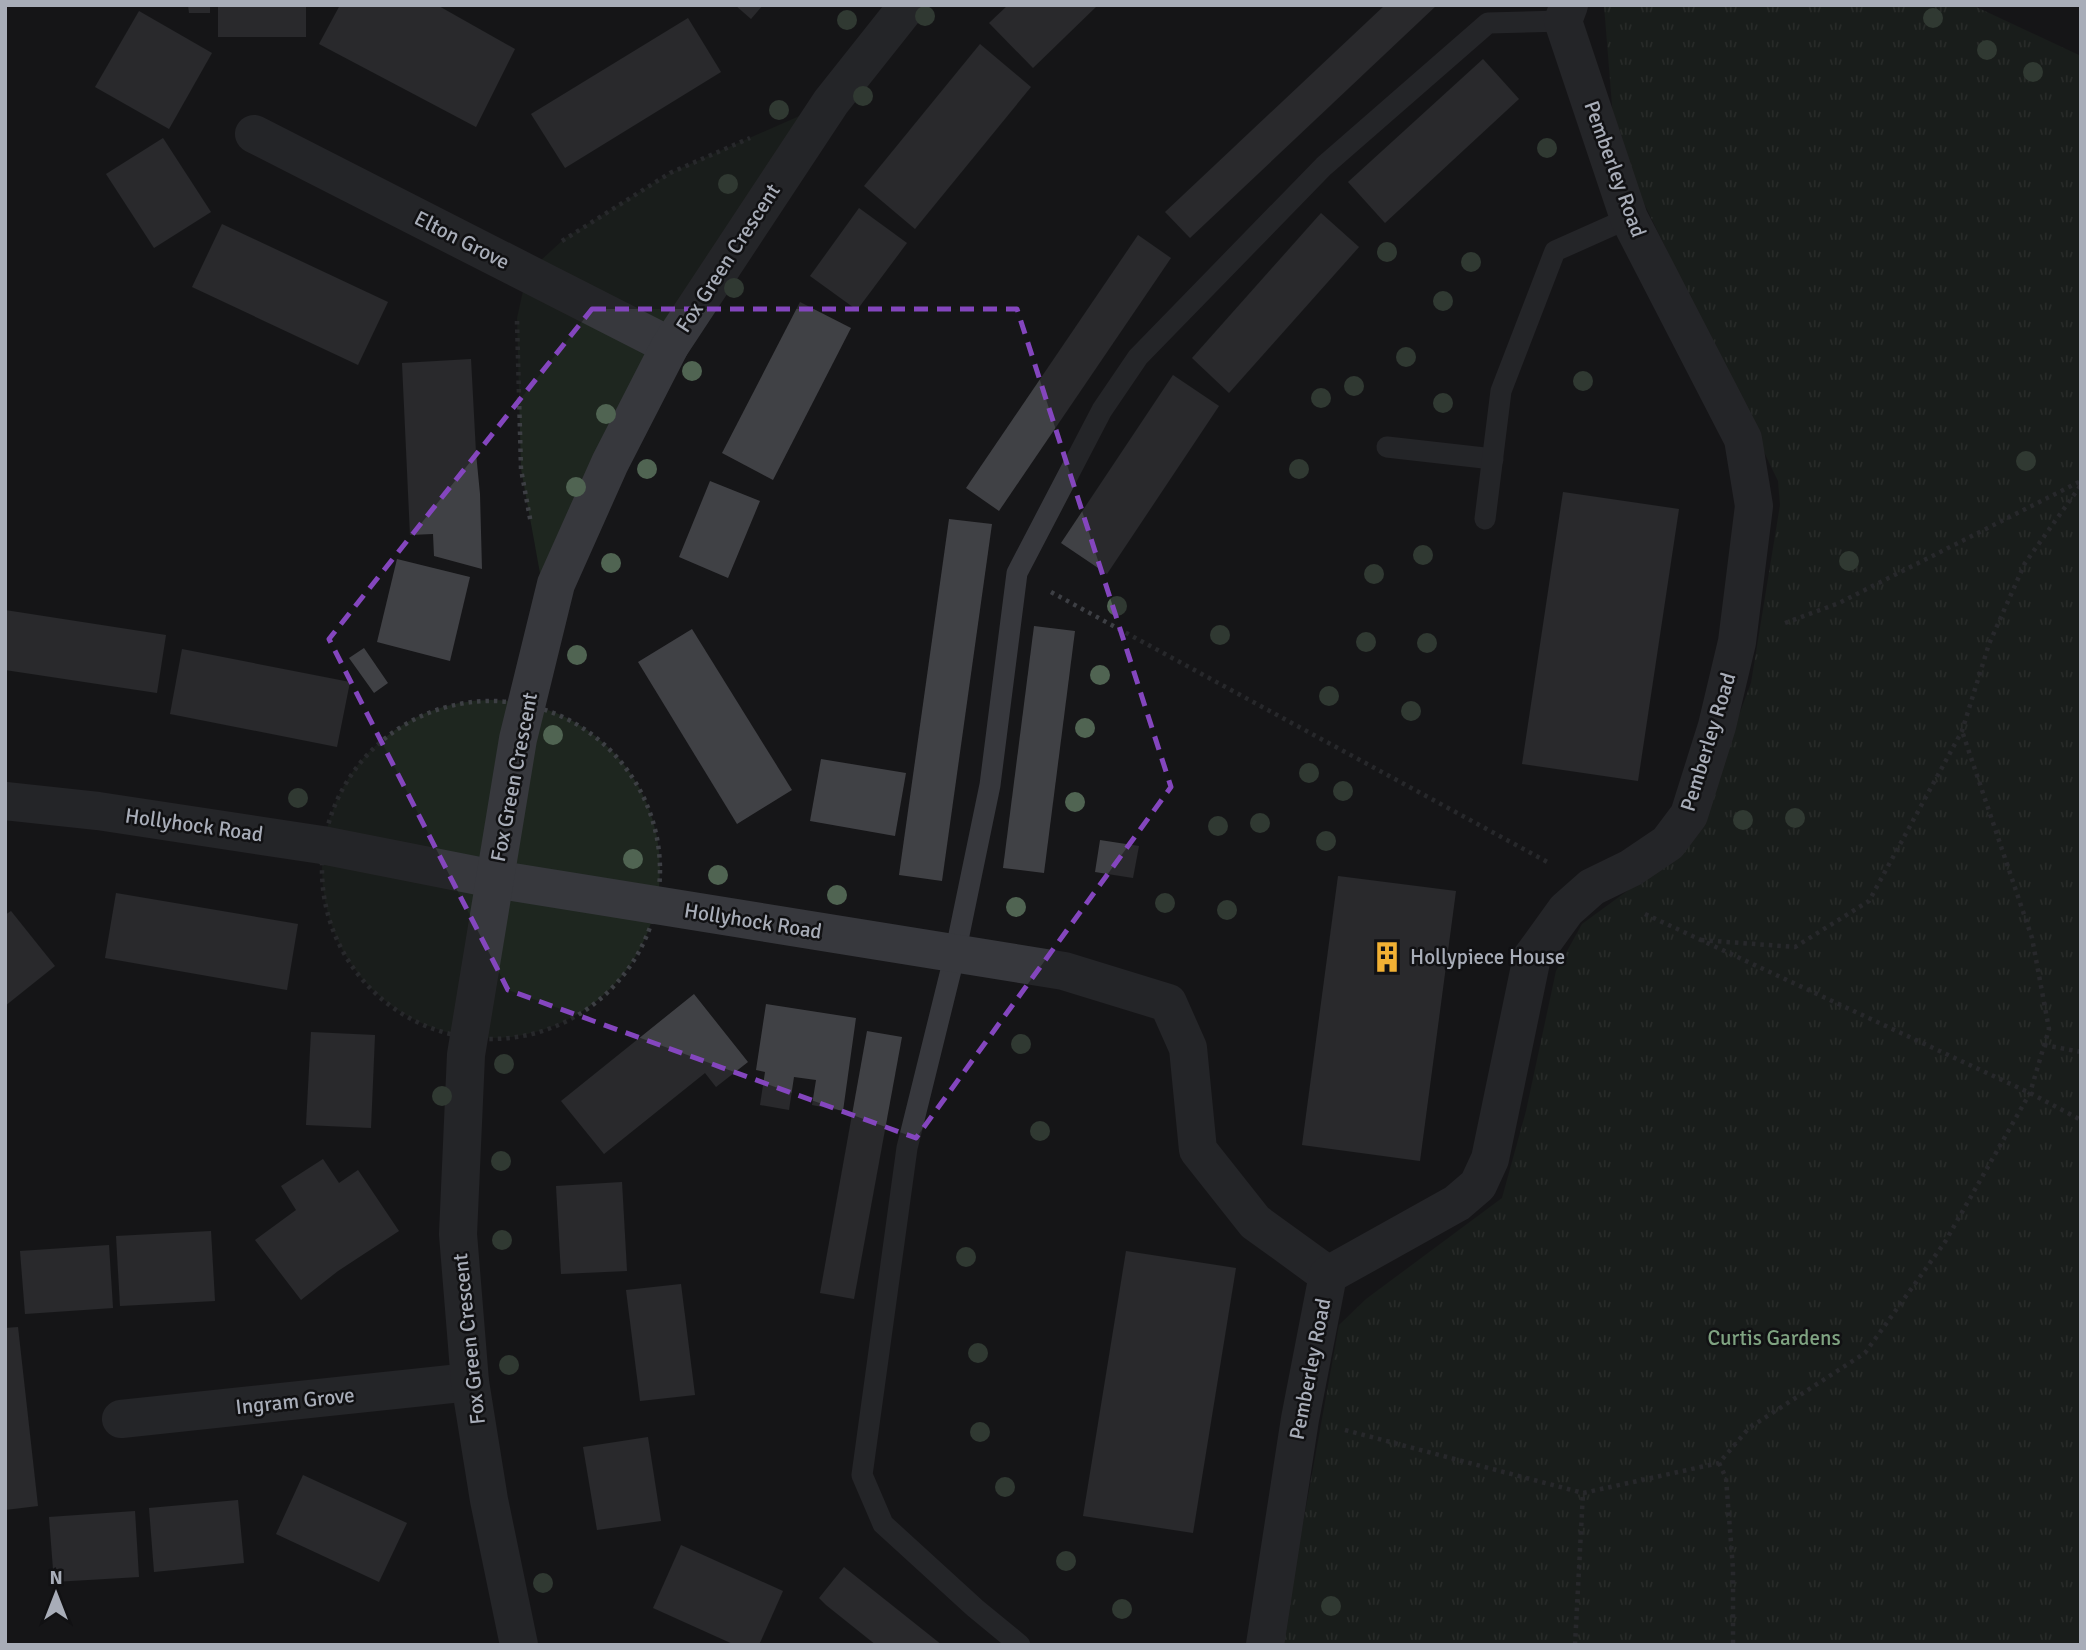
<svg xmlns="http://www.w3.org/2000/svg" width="2086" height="1650" font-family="Signika,sans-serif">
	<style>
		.grass { fill: #1e261f }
		.park { fill: url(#park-tufts) }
		.building { fill: #404145 }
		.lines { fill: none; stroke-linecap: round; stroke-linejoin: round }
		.path { stroke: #3d3f44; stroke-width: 4.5; stroke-dasharray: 3.5 5; stroke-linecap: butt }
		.service { stroke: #37383d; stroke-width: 21 }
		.minor { stroke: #37383d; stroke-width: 38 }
		.tree { fill: #506452 }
		.marked { fill: none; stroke: #8446be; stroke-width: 5; stroke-dasharray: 14 9; stroke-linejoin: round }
		.labels { text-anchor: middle; stroke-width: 5; stroke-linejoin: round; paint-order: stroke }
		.street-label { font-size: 21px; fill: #a8adb8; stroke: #111113 }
		.poi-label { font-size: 21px; fill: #a8adb8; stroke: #111113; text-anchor: start }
		.park-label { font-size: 21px; fill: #7fa381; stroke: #111113 }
	</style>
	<defs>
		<pattern id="park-tufts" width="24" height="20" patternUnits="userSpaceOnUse" patternTransform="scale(1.75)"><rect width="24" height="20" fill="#1e261f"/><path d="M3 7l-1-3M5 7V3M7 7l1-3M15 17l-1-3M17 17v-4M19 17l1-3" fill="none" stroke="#3c433d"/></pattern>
	</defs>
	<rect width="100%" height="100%" fill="#161618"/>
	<!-- grass -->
	<g class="grass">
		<polygon points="831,102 779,180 548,617 521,469 517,318 527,273 564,239 670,173"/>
		<circle cx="491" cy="869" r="169"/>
	</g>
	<!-- park -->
	<polygon class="park" points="1604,5 1972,5 2081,56 2081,1645 1281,1645 1339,1325 1366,1299 1502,1198 1526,1111 1556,971 1582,924 1690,845 1751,683 1780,505 1778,481 1615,143"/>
	<!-- building -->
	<g class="building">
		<polygon points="188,5 210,5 210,13 189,13"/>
		<rect x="218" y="5" width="88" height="32"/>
		<polygon points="340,5 437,5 515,49 476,127 319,44"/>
		<polygon points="735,5 763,5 751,19"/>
		<polygon points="1008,5 1098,5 1033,68 989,23"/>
		<polygon points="1385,5 1437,5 1190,238 1165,212"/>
		<polygon points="139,11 212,53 169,129 95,87"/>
		<polygon points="688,18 721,72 565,168 531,114"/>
		<polygon points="980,44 1031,87 915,229 864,186"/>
		<polygon points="1483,59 1519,99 1385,223 1348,182"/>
		<polygon points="163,138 211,212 154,248 106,174"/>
		<polygon points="859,208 907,243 857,310 810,276"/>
		<polygon points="1321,213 1359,247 1229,393 1192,358"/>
		<polygon points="222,224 388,302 358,365 192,287"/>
		<polygon points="1138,235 1171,258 999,511 966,488"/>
		<polygon points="800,302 851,328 773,480 722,453"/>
		<polygon points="471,359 476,453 480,494 482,569 434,556 433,534 410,535 402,363"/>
		<polygon points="1173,375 1219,406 1107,574 1061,543"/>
		<polygon points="710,481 760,501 728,578 679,557"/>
		<polygon points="1563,492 1679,509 1638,781 1522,764"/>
		<polygon points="949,519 992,524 942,881 899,875"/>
		<polygon points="397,559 470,577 450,661 377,642"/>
		<polygon points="5,610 166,635 157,693 5,670"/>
		<polygon points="1034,626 1075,631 1044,873 1003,868"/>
		<polygon points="692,629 792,790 737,824 638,662"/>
		<polygon points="364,648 388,683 374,693 349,658"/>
		<polygon points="182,649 350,682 337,747 170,714"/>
		<polygon points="821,759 906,773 895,836 810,821"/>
		<polygon points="1100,840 1139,846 1133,878 1095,872"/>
		<polygon points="1338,876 1456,891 1420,1161 1302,1145"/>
		<polygon points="116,893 298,924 287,990 105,958"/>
		<polygon points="11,911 55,966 5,1006 5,915"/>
		<polygon points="694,994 748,1062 716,1087 705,1073 604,1154 561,1101"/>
		<polygon points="766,1004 856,1018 843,1111 812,1105 816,1080 794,1077 789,1110 760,1105 765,1072 756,1070"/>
		<polygon points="867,1031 902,1037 854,1299 820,1293"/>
		<polygon points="311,1032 375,1035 371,1128 306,1125"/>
		<polygon points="323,1159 339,1183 358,1170 399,1231 338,1271 301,1300 255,1240 296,1210 281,1186"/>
		<polygon points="622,1182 627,1271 561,1274 556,1186"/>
		<polygon points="211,1231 215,1301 120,1306 116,1236"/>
		<polygon points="109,1245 113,1308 25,1314 20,1251"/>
		<polygon points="1126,1251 1236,1268 1193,1533 1083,1516"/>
		<polygon points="681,1284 695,1395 640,1401 626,1290"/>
		<polygon points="18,1327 38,1506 5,1510 5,1328"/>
		<polygon points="648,1437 661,1521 597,1530 583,1447"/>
		<polygon points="303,1475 407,1523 379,1582 276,1534"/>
		<polygon points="238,1500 244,1563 154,1572 149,1508"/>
		<polygon points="135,1511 139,1577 54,1582 49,1517"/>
		<polygon points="681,1545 783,1591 759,1645 735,1645 653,1608"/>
		<polygon points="844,1567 942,1645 876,1645 826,1605 819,1598"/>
	</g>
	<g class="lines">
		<!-- path -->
		<g class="path">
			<polyline points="562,241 670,173 750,138"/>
			<polyline points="517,321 521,469 531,524"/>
			<polyline points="1051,592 1551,864"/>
			<polyline points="1785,623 1839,603 2081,481"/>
			<circle cx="491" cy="870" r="169"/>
			<polyline points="1645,914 2030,1093 2081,1120"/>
			<polyline points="1701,940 1795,947 1869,901 1962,731 1989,644 2025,563 2081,485"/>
			<polyline points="2044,1045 2081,1052"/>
			<polyline points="1345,1430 1583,1493 1719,1463 1749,1428 1865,1353 1945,1242 2030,1093 2049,1029 2032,938 1962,731"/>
			<polyline points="1719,1463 1726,1478 1733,1569 1733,1645"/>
			<polyline points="1575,1645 1583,1493"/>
		</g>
		<!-- service -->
		<g class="service">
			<polyline points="1387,447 1493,459"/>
			<polyline points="1485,519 1501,391 1555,251 1629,218"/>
			<polyline points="1020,1645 975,1608 883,1524 862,1475 907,1148 955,954 990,785 1017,573 1102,410 1138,357 1324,166 1488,23 1563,21"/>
		</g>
		<!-- minor -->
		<g class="minor">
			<polyline points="254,134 670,346"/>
			<polyline points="5,801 98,811 322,845 494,879 1064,971 1168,1003 1188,1048 1198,1150 1255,1222 1328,1275"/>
			<polyline points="121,1419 470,1382"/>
			<polyline points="519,1645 489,1500 470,1382 458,1234 466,1055 518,739 556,584 610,463 670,346 831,102 908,5"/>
			<polyline points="1265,1645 1300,1419 1328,1275 1457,1203 1478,1185 1490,1159 1532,957 1566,910 1592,887 1631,868 1668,843 1689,815 1717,726 1737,642 1754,506 1743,439 1629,218 1563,21 1569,5"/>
		</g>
	</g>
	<!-- trees -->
	<g class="tree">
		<circle cx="925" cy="16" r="10"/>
		<circle cx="1933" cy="18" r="10"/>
		<circle cx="847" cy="20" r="10"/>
		<circle cx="1987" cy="50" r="10"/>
		<circle cx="2033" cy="72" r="10"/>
		<circle cx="863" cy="96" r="10"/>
		<circle cx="779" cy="110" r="10"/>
		<circle cx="1547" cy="148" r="10"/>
		<circle cx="728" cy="184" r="10"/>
		<circle cx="1387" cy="252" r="10"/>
		<circle cx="1471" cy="262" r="10"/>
		<circle cx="734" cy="288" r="10"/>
		<circle cx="1443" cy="301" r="10"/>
		<circle cx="1406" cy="357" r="10"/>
		<circle cx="692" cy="371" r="10"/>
		<circle cx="1583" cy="381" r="10"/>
		<circle cx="1354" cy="386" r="10"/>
		<circle cx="1321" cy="398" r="10"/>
		<circle cx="1443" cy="403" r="10"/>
		<circle cx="606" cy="414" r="10"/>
		<circle cx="2026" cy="461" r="10"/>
		<circle cx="647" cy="469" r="10"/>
		<circle cx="1299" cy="469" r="10"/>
		<circle cx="576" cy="487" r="10"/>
		<circle cx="1423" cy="555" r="10"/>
		<circle cx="1849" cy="561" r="10"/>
		<circle cx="611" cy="563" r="10"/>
		<circle cx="1374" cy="574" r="10"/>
		<circle cx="1117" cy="606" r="10"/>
		<circle cx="1220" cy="635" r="10"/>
		<circle cx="1366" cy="642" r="10"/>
		<circle cx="1427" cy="643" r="10"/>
		<circle cx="577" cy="655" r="10"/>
		<circle cx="1100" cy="675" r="10"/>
		<circle cx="1329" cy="696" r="10"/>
		<circle cx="1411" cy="711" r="10"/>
		<circle cx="1085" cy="728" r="10"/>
		<circle cx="553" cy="735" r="10"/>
		<circle cx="1309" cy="773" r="10"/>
		<circle cx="1343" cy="791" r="10"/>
		<circle cx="298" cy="798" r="10"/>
		<circle cx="1075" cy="802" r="10"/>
		<circle cx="1795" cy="818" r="10"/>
		<circle cx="1743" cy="820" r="10"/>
		<circle cx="1260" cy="823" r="10"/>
		<circle cx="1218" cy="826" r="10"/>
		<circle cx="1326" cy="841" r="10"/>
		<circle cx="633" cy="859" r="10"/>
		<circle cx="718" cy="875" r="10"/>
		<circle cx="837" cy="895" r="10"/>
		<circle cx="1165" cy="903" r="10"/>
		<circle cx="1016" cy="907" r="10"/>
		<circle cx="1227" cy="910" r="10"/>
		<circle cx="1021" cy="1044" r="10"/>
		<circle cx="504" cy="1064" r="10"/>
		<circle cx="442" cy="1096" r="10"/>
		<circle cx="1040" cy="1131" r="10"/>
		<circle cx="501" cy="1161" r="10"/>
		<circle cx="502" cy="1240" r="10"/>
		<circle cx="966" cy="1257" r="10"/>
		<circle cx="978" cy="1353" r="10"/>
		<circle cx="509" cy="1365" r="10"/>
		<circle cx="980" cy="1432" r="10"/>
		<circle cx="1005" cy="1487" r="10"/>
		<circle cx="1066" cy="1561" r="10"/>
		<circle cx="543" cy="1583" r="10"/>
		<circle cx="1331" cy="1606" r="10"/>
		<circle cx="1122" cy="1609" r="10"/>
	</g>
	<!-- marked area -->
	<path d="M0 0H2086V1650H0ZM592,309H1017L1171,787L916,1138L508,990L329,639Z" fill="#161618" fill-opacity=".55" fill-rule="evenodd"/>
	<path class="marked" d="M592,309H1017L1171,787L916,1138L508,990L329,639Z"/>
	<!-- icons -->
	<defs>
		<symbol id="building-bare" viewBox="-9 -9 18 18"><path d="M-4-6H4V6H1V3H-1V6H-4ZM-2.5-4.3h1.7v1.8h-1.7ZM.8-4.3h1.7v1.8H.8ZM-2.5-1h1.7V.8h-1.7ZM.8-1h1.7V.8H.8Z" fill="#f2b134" stroke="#111113" stroke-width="2.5" paint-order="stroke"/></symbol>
	</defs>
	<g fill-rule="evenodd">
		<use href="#building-bare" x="1365" y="935" width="44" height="44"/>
	</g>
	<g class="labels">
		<!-- street labels -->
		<g class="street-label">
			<text transform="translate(1615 169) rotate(70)" y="7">Pemberley Road</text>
			<text transform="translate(462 240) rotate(27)" y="7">Elton Grove</text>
			<text transform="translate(728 258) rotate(-57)" y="7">Fox Green Crescent</text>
			<text transform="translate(1708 742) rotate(-73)" y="7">Pemberley Road</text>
			<text transform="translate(514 777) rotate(-79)" y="7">Fox Green Crescent</text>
			<text transform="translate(194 825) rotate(8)" y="7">Hollyhock Road</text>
			<text transform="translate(753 921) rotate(9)" y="7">Hollyhock Road</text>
			<text transform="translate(469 1339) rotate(-96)" y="7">Fox Green Crescent</text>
			<text transform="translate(1310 1369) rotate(-79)" y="7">Pemberley Road</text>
			<text transform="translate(295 1401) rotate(-6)" y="7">Ingram Grove</text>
		</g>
		<!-- poi labels -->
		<g class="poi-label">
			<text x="1410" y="964">Hollypiece House</text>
		</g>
		<!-- park labels -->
		<g class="park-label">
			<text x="1774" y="1345">Curtis Gardens</text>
		</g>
	</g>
	<!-- border -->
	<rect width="2086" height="1650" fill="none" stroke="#a8adb8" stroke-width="14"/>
	<!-- north arrow -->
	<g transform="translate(56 1594)" stroke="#111113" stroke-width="5" paint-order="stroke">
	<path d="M0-5L12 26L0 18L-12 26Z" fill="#a8adb8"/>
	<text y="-10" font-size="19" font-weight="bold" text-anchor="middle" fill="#a8adb8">N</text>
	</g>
</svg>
